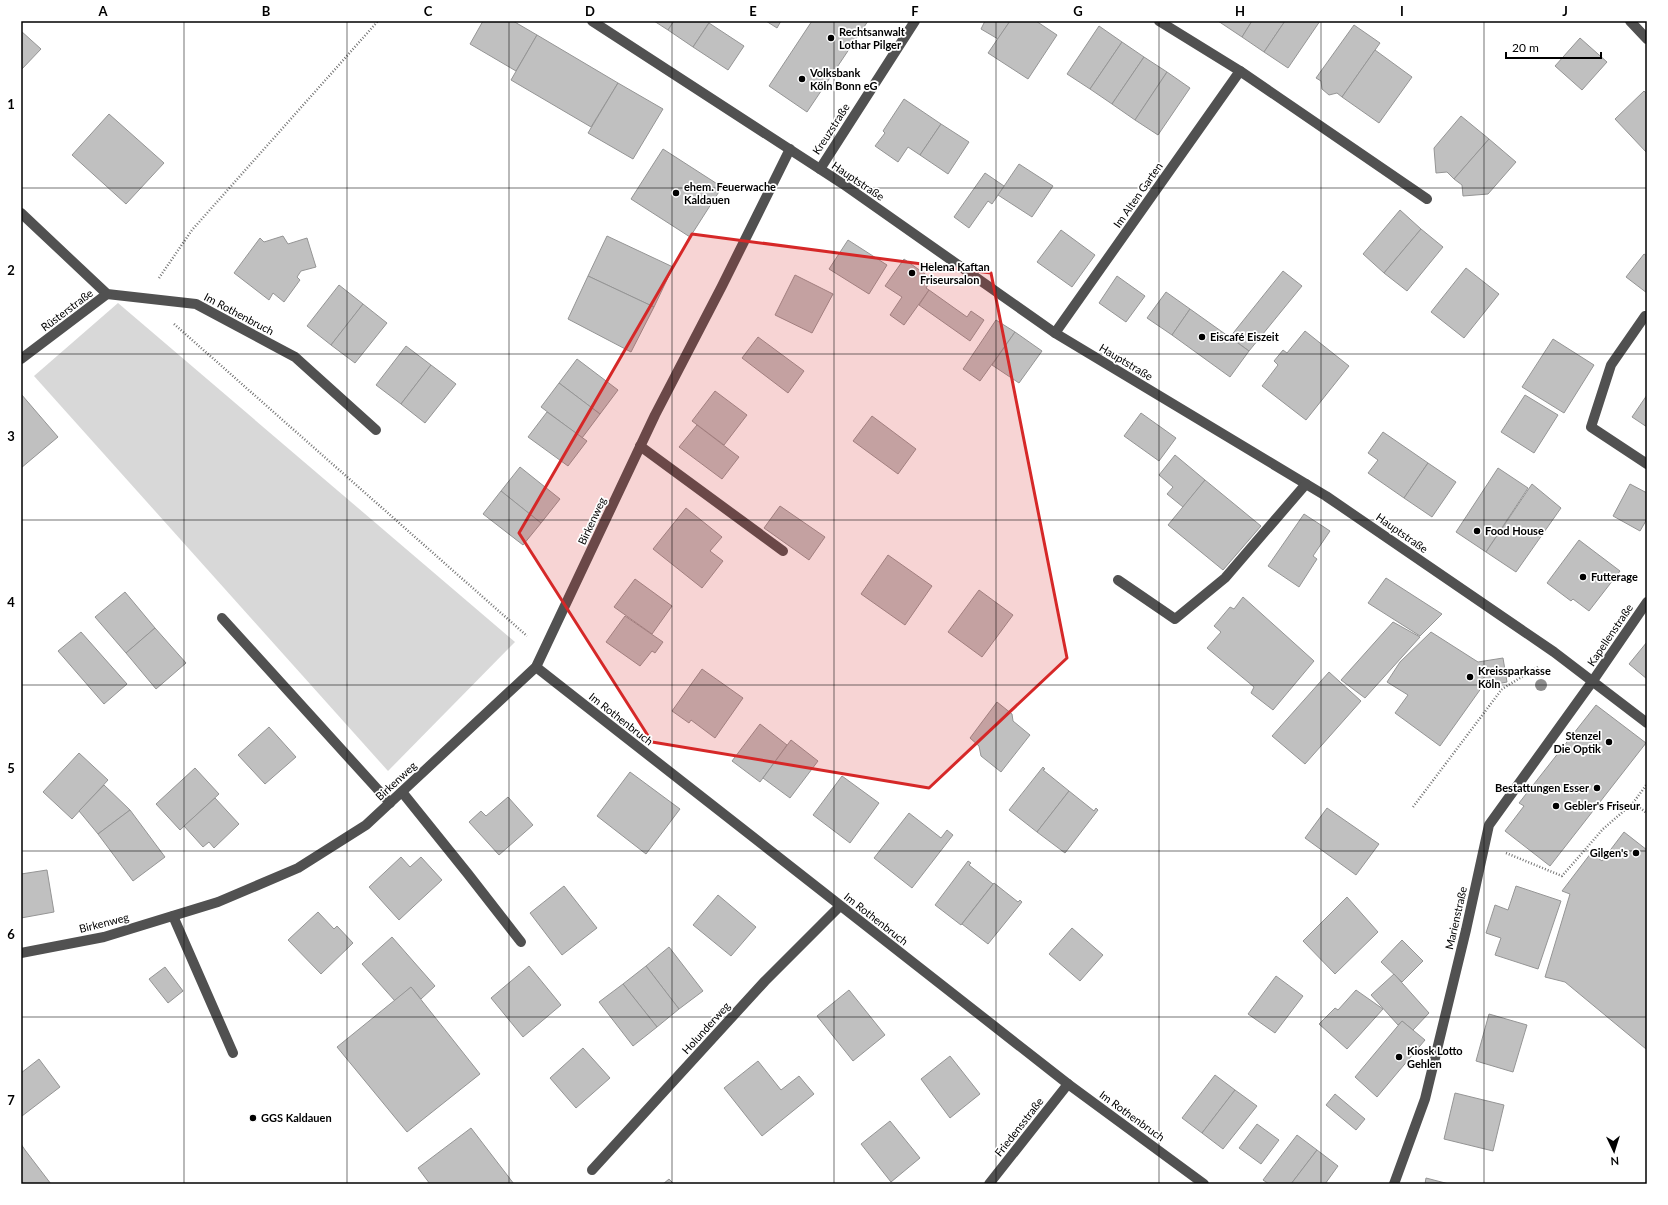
<svg xmlns="http://www.w3.org/2000/svg" width="1668" height="1205" font-family="Lato,sans-serif">
	<style>
		.green { fill: #d8d8d8 }
		.building { fill: #c0c0c0; stroke: #959595 }
		.lines { fill: none; stroke-linecap: round; stroke-linejoin: round }
		.path { stroke: #737373; stroke-width: 2.5; stroke-dasharray: 1 2; stroke-linecap: butt }
		.minor { stroke: #515151; stroke-width: 10 }
		.tree { fill: #8d8d8d }
		.marked { fill: #d62828; fill-opacity: 0.2; stroke: #d62828; stroke-width: 3; stroke-linejoin: round }
		.grid { fill: none; stroke: #000; stroke-width: 1; stroke-opacity: 0.55 }
		.poi-dot { fill: #000; stroke: #fff; stroke-width: 1.5 }
		.labels { text-anchor: middle; stroke-width: 3.5; stroke-linejoin: round; paint-order: stroke }
		.poi-label { font-size: 11px; font-weight: bold; fill: #000; stroke: #fff; text-anchor: start }
		.street-label { font-size: 11px; fill: #000; stroke: #fff }
		.neatline { fill: none; stroke: #000; stroke-width: 1.5 }
		.grid-label { font-size: 13px; text-anchor: middle; font-weight: bold; fill: #000 }
	</style>
	<rect width="100%" height="100%" fill="#fff"/>
	<!-- green -->
	<polygon class="green" points="118,303 515,642 388,771 34,376"/>
	<!-- building -->
	<g class="building">
		<polygon points="483,21 513,21 537,35 516,71 470,44"/>
		<polygon points="654,21 674,21 668,30"/>
		<polygon points="674,21 710,21 693,47 668,30"/>
		<polygon points="766,21 781,21 777,28"/>
		<polygon points="812,21 868,21 807,112 769,86"/>
		<polygon points="985,21 1010,21 998,39 981,29"/>
		<polygon points="1010,21 1036,21 1057,35 1028,79 988,53"/>
		<polygon points="1218,21 1252,21 1242,37"/>
		<polygon points="1252,21 1285,21 1264,52 1242,37"/>
		<polygon points="1285,21 1320,21 1288,68 1264,52"/>
		<polygon points="709,23 744,46 728,70 693,47"/>
		<polygon points="1354,25 1380,43 1342,97 1337,93 1329,95 1322,89 1321,81 1316,78"/>
		<polygon points="1099,26 1122,42 1090,89 1067,74"/>
		<polygon points="21,31 41,49 21,70"/>
		<polygon points="537,35 618,83 591,127 511,80"/>
		<polygon points="1580,38 1607,62 1582,90 1555,66"/>
		<polygon points="1122,42 1144,57 1112,104 1090,89"/>
		<polygon points="1375,50 1412,77 1379,123 1342,97"/>
		<polygon points="1144,57 1167,72 1135,120 1112,104"/>
		<polygon points="1167,72 1190,88 1158,135 1135,120"/>
		<polygon points="618,83 663,109 633,159 588,133"/>
		<polygon points="1644,91 1647,94 1647,153 1615,119"/>
		<polygon points="904,99 941,124 920,155 908,147 898,162 875,146 885,133 883,131"/>
		<polygon points="109,114 164,163 126,204 72,155"/>
		<polygon points="1461,116 1489,139 1454,179 1447,172 1436,173 1434,148"/>
		<polygon points="941,124 969,142 948,174 920,155"/>
		<polygon points="1489,139 1516,162 1488,194 1463,196 1462,185 1454,179"/>
		<polygon points="663,149 722,187 690,237 631,199"/>
		<polygon points="1019,164 1053,186 1032,217 998,195"/>
		<polygon points="985,173 1004,186 992,204 988,201 969,228 954,217"/>
		<polygon points="1400,210 1421,229 1384,273 1363,254"/>
		<polygon points="1421,229 1443,247 1407,291 1384,273"/>
		<polygon points="1061,230 1095,255 1072,287 1037,262"/>
		<polygon points="283,236 288,244 307,238 316,267 301,271 297,277 300,280 284,302 273,293 269,300 234,273 260,238 264,242"/>
		<polygon points="607,236 673,267 654,307 588,276"/>
		<polygon points="848,240 887,265 869,294 829,269"/>
		<polygon points="1644,254 1647,256 1647,293 1626,277"/>
		<polygon points="904,259 932,279 926,288 929,290 904,325 890,315 902,297 885,286"/>
		<polygon points="1466,268 1499,294 1464,338 1431,312"/>
		<polygon points="1283,271 1302,286 1249,351 1230,337"/>
		<polygon points="795,275 833,294 812,333 775,315"/>
		<polygon points="588,276 654,307 631,352 568,319"/>
		<polygon points="1117,276 1145,296 1126,322 1099,303"/>
		<polygon points="339,285 363,304 331,345 307,326"/>
		<polygon points="929,290 967,317 971,311 984,320 970,341 919,305"/>
		<polygon points="1166,292 1190,309 1172,335 1147,318"/>
		<polygon points="363,304 387,323 355,363 331,345"/>
		<polygon points="1190,309 1249,351 1230,377 1172,335"/>
		<polygon points="996,320 1015,332 980,381 963,369"/>
		<polygon points="1305,331 1349,366 1306,420 1262,386 1278,365 1274,361 1283,350 1287,353"/>
		<polygon points="1015,332 1042,351 1019,383 992,365"/>
		<polygon points="758,337 804,371 788,393 742,358"/>
		<polygon points="1553,339 1594,365 1564,413 1522,387"/>
		<polygon points="406,346 431,365 401,404 376,385"/>
		<polygon points="577,359 618,390 600,414 559,383"/>
		<polygon points="431,365 456,384 425,423 401,404"/>
		<polygon points="559,383 600,414 582,438 541,407"/>
		<polygon points="715,391 747,415 724,445 692,421"/>
		<polygon points="21,394 58,437 21,468"/>
		<polygon points="1525,395 1558,415 1534,453 1501,432"/>
		<polygon points="1647,395 1647,427 1632,417"/>
		<polygon points="547,412 587,441 568,466 528,437"/>
		<polygon points="1141,413 1176,438 1159,461 1124,436"/>
		<polygon points="872,416 916,449 898,474 853,441"/>
		<polygon points="697,425 739,457 722,479 679,447"/>
		<polygon points="1383,432 1428,463 1404,498 1368,473 1378,460 1368,453"/>
		<polygon points="1175,455 1205,480 1183,507 1167,494 1173,487 1159,475"/>
		<polygon points="1428,463 1456,482 1432,517 1404,498"/>
		<polygon points="520,467 560,499 541,523 501,491"/>
		<polygon points="1498,468 1528,488 1486,552 1456,532"/>
		<polygon points="1205,480 1261,526 1223,570 1168,525"/>
		<polygon points="1532,484 1561,508 1516,572 1486,552"/>
		<polygon points="1630,484 1647,493 1647,519 1640,531 1613,516"/>
		<polygon points="501,491 541,523 523,545 483,514"/>
		<polygon points="780,506 825,537 809,560 764,528"/>
		<polygon points="686,508 722,537 710,551 723,561 702,588 653,549"/>
		<polygon points="1304,514 1330,531 1313,556 1317,559 1299,587 1268,566"/>
		<polygon points="1579,540 1620,571 1589,611 1573,599 1571,601 1547,583"/>
		<polygon points="888,555 932,586 905,625 861,594"/>
		<polygon points="1386,578 1442,614 1420,636 1368,603"/>
		<polygon points="635,579 672,606 652,634 614,607"/>
		<polygon points="979,590 1013,615 982,657 948,632"/>
		<polygon points="125,592 155,628 126,653 95,617"/>
		<polygon points="1243,597 1314,661 1273,710 1251,693 1254,687 1207,648 1221,632 1214,626 1230,607 1234,609"/>
		<polygon points="625,616 663,642 655,653 652,651 640,666 606,642"/>
		<polygon points="1393,622 1420,637 1365,698 1341,680"/>
		<polygon points="155,628 186,663 156,689 126,653"/>
		<polygon points="81,632 127,684 104,704 58,651"/>
		<polygon points="1431,632 1478,662 1503,658 1507,682 1482,687 1440,746 1395,713 1408,695 1387,682 1400,662"/>
		<polygon points="1647,642 1647,679 1629,664"/>
		<polygon points="702,669 743,698 715,738 691,720 689,723 672,711"/>
		<polygon points="1329,672 1361,701 1305,764 1272,736"/>
		<polygon points="997,702 1012,714 1013,721 1030,735 1001,772 981,756 979,746 970,738"/>
		<polygon points="1596,705 1646,743 1550,866 1505,831 1524,806 1519,803"/>
		<polygon points="760,724 787,745 760,782 732,761"/>
		<polygon points="269,727 296,757 265,784 238,755"/>
		<polygon points="791,740 818,761 790,798 763,778"/>
		<polygon points="79,753 108,780 72,819 43,792"/>
		<polygon points="1043,767 1045,769 1043,770 1069,791 1037,832 1009,810"/>
		<polygon points="195,768 219,794 180,830 156,804"/>
		<polygon points="630,772 680,809 646,854 597,816"/>
		<polygon points="842,776 879,803 850,843 813,815"/>
		<polygon points="104,785 130,810 98,834 79,811"/>
		<polygon points="1069,791 1094,811 1096,808 1098,810 1065,853 1037,832"/>
		<polygon points="508,797 533,825 499,855 469,822 481,811 486,816"/>
		<polygon points="215,798 239,824 214,848 209,842 203,847 184,826"/>
		<polygon points="1327,808 1379,844 1356,875 1305,838"/>
		<polygon points="130,810 165,857 133,881 98,834"/>
		<polygon points="909,813 941,838 947,830 953,835 912,888 874,858"/>
		<polygon points="1624,832 1647,850 1646,1049 1565,982 1545,977 1570,894 1562,891 1591,853 1602,861"/>
		<polygon points="401,857 410,867 421,857 442,880 399,920 369,887"/>
		<polygon points="968,861 971,863 969,865 993,884 961,925 935,905"/>
		<polygon points="47,870 54,912 21,918 21,874"/>
		<polygon points="994,883 1018,902 1020,900 1022,902 988,944 962,924"/>
		<polygon points="564,886 597,928 562,955 530,913"/>
		<polygon points="1516,886 1561,901 1538,969 1495,955 1501,938 1486,933 1495,905 1508,910"/>
		<polygon points="718,895 756,927 731,956 693,925"/>
		<polygon points="1347,897 1378,932 1335,974 1303,941"/>
		<polygon points="318,912 334,929 337,926 353,943 321,974 288,940"/>
		<polygon points="1072,928 1103,955 1080,981 1049,954"/>
		<polygon points="392,937 435,986 421,999 411,987 395,1001 362,964"/>
		<polygon points="1402,940 1423,961 1402,982 1381,962"/>
		<polygon points="669,947 703,991 679,1009 646,966"/>
		<polygon points="529,966 561,1005 523,1037 491,998"/>
		<polygon points="646,966 679,1009 657,1027 623,984"/>
		<polygon points="165,967 183,991 168,1003 149,979"/>
		<polygon points="1394,974 1429,1013 1413,1030 1402,1021 1398,1025 1371,995"/>
		<polygon points="1276,976 1303,996 1275,1033 1248,1014"/>
		<polygon points="623,984 657,1027 633,1046 599,1002"/>
		<polygon points="411,987 480,1074 407,1132 337,1047"/>
		<polygon points="849,990 885,1035 853,1061 817,1016"/>
		<polygon points="1356,990 1383,1009 1347,1049 1319,1024 1335,1008 1338,1010"/>
		<polygon points="1489,1014 1527,1025 1513,1072 1476,1061"/>
		<polygon points="1402,1021 1425,1040 1377,1097 1355,1077"/>
		<polygon points="583,1048 610,1078 576,1108 550,1078"/>
		<polygon points="950,1056 980,1094 950,1118 921,1079"/>
		<polygon points="39,1059 60,1087 22,1116 21,1114 21,1073"/>
		<polygon points="758,1061 781,1090 799,1076 814,1094 762,1136 724,1088"/>
		<polygon points="1215,1075 1235,1090 1202,1133 1182,1118"/>
		<polygon points="1235,1090 1257,1106 1223,1149 1202,1133"/>
		<polygon points="1455,1093 1504,1105 1493,1151 1444,1139"/>
		<polygon points="1335,1094 1365,1119 1356,1130 1326,1105"/>
		<polygon points="890,1121 920,1158 891,1182 861,1144"/>
		<polygon points="1257,1124 1279,1140 1261,1164 1239,1148"/>
		<polygon points="471,1128 514,1184 430,1184 418,1168"/>
		<polygon points="1297,1135 1317,1150 1291,1184 1269,1184 1263,1180"/>
		<polygon points="21,1144 25,1150 51,1184 21,1184"/>
		<polygon points="1317,1150 1338,1166 1325,1184 1291,1184"/>
		<polygon points="1426,1178 1449,1184 1425,1184"/>
		<polygon points="669,1179 674,1184 663,1184"/>
	</g>
	<g class="lines">
		<!-- path -->
		<g class="path">
			<polyline points="159,278 192,230 378,21"/>
			<polyline points="174,324 527,636"/>
			<polyline points="1633,803 1647,784"/>
			<polyline points="1413,807 1502,689 1538,667"/>
			<polyline points="1506,853 1562,876 1603,829 1633,803 1647,813"/>
		</g>
		<!-- minor -->
		<g class="minor">
			<polyline points="592,21 843,184 1055,333 1326,496 1554,652 1647,723"/>
			<polyline points="1159,21 1240,71"/>
			<polyline points="1630,21 1647,39"/>
			<polyline points="820,169 915,21"/>
			<polyline points="21,213 107,294 196,304 295,357 376,430"/>
			<polyline points="1645,316 1611,365 1591,427 1647,464"/>
			<polyline points="1055,333 1240,71 1427,199"/>
			<polyline points="21,359 107,294"/>
			<polyline points="640,446 783,551"/>
			<polyline points="1118,580 1175,619 1225,578 1306,484"/>
			<polyline points="222,618 390,803"/>
			<polyline points="536,667 1068,1084 1204,1184"/>
			<polyline points="402,792 468,874 521,942"/>
			<polyline points="173,916 233,1053"/>
			<polyline points="21,953 104,937 218,902 298,868 366,825 536,667 655,415 722,286 790,149"/>
			<polyline points="592,1170 765,981 840,906"/>
			<polyline points="989,1184 1068,1084"/>
			<polyline points="1394,1184 1425,1099 1466,930 1489,825 1592,682 1647,602"/>
		</g>
	</g>
	<!-- trees -->
	<circle class="tree" cx="1541" cy="685" r="6"/>
	<!-- marked area -->
	<path class="marked" d="M692,234L991,273L1067,658L929,788L652,742L519,533Z"/>
	<!-- grid -->
	<path class="grid" d="M184,21V1184M347,21V1184M509,21V1184M672,21V1184M834,21V1184M996,21V1184M1159,21V1184M1321,21V1184M1484,21V1184M21,188H1647M21,354H1647M21,520H1647M21,685H1647M21,851H1647M21,1017H1647"/>
	<!-- markers -->
	<g class="poi-dot">
		<circle cx="831" cy="38" r="4"/>
		<circle cx="802" cy="79" r="4"/>
		<circle cx="676" cy="193" r="4"/>
		<circle cx="912" cy="273" r="4"/>
		<circle cx="1202" cy="337" r="4"/>
		<circle cx="1477" cy="531" r="4"/>
		<circle cx="1583" cy="577" r="4"/>
		<circle cx="1470" cy="677" r="4"/>
		<circle cx="1609" cy="742" r="4"/>
		<circle cx="1597" cy="788" r="4"/>
		<circle cx="1556" cy="806" r="4"/>
		<circle cx="1636" cy="853" r="4"/>
		<circle cx="1399" cy="1057" r="4"/>
		<circle cx="253" cy="1118" r="4"/>
	</g>
	<g class="labels">
		<!-- poi labels -->
		<g class="poi-label">
			<text x="839" y="36">Rechtsanwalt<tspan x="839" dy="13">Lothar Pilger</tspan></text>
			<text x="810" y="77">Volksbank<tspan x="810" dy="13">Köln Bonn eG</tspan></text>
			<text x="684" y="191">ehem. Feuerwache<tspan x="684" dy="13">Kaldauen</tspan></text>
			<text x="920" y="271">Helena Kaftan<tspan x="920" dy="13">Friseursalon</tspan></text>
			<text x="1210" y="341">Eiscafé Eiszeit</text>
			<text x="1485" y="535">Food House</text>
			<text x="1591" y="581">Futterage</text>
			<text x="1478" y="675">Kreissparkasse<tspan x="1478" dy="13">Köln</tspan></text>
			<text x="1601" y="740" text-anchor="end">Stenzel<tspan x="1601" dy="13">Die Optik</tspan></text>
			<text x="1589" y="792" text-anchor="end">Bestattungen Esser</text>
			<text x="1564" y="810">Gebler's Friseur</text>
			<text x="1628" y="857" text-anchor="end">Gilgen's</text>
			<text x="1407" y="1055">Kiosk Lotto<tspan x="1407" dy="13">Gehlen</tspan></text>
			<text x="261" y="1122">GGS Kaldauen</text>
		</g>
		<!-- street labels -->
		<g class="street-label">
			<text transform="translate(831 129) rotate(-57)" y="4">Kreuzstraße</text>
			<text transform="translate(858 181) rotate(34)" y="4">Hauptstraße</text>
			<text transform="translate(1138 195) rotate(-55)" y="4">Im Alten Garten</text>
			<text transform="translate(67 310) rotate(-37)" y="4">Rüsterstraße</text>
			<text transform="translate(239 314) rotate(28)" y="4">Im Rothenbruch</text>
			<text transform="translate(1126 362) rotate(31)" y="4">Hauptstraße</text>
			<text transform="translate(592 521) rotate(-65)" y="4">Birkenweg</text>
			<text transform="translate(1402 533) rotate(35)" y="4">Hauptstraße</text>
			<text transform="translate(1610 635) rotate(-56)" y="4">Kapellenstraße</text>
			<text transform="translate(621 719) rotate(38)" y="4">Im Rothenbruch</text>
			<text transform="translate(396 781) rotate(-43)" y="4">Birkenweg</text>
			<text transform="translate(1456 918) rotate(-77)" y="4">Marienstraße</text>
			<text transform="translate(876 919) rotate(38)" y="4">Im Rothenbruch</text>
			<text transform="translate(104 923) rotate(-14)" y="4">Birkenweg</text>
			<text transform="translate(706 1028) rotate(-48)" y="4">Holunderweg</text>
			<text transform="translate(1132 1116) rotate(36)" y="4">Im Rothenbruch</text>
			<text transform="translate(1019 1127) rotate(-52)" y="4">Friedensstraße</text>
		</g>
	</g>
	<!-- border -->
	<rect width="1668" height="1205" fill="none" stroke="#ffffff" stroke-width="44"/>
	<!-- north arrow -->
	<g transform="translate(1614 1151) rotate(176)" stroke="#ffffff" stroke-width="3" paint-order="stroke">
	<path d="M0-3L7 15L0 10L-7 15Z" fill="#000000"/>
	<text y="-6" font-size="11" font-weight="bold" text-anchor="middle" fill="#000000">N</text>
	</g>
	<!-- scale -->
	<path d="M1506 52v6h95v-6" fill="none" stroke="#000000" stroke-width="2"/>
	<text x="1512" y="52" font-size="12" fill="#000000" stroke="#ffffff" stroke-width="3" paint-order="stroke">20 m</text>
	<rect x="22" y="22" width="1624" height="1161" class="neatline"/>
	<g class="grid-label">
		<text x="103" y="16">A</text>
		<text x="266" y="16">B</text>
		<text x="428" y="16">C</text>
		<text x="590" y="16">D</text>
		<text x="753" y="16">E</text>
		<text x="915" y="16">F</text>
		<text x="1078" y="16">G</text>
		<text x="1240" y="16">H</text>
		<text x="1402" y="16">I</text>
		<text x="1565" y="16">J</text>
		<text x="11" y="109">1</text>
		<text x="11" y="275">2</text>
		<text x="11" y="441">3</text>
		<text x="11" y="607">4</text>
		<text x="11" y="773">5</text>
		<text x="11" y="939">6</text>
		<text x="11" y="1105">7</text>
	</g>
</svg>
